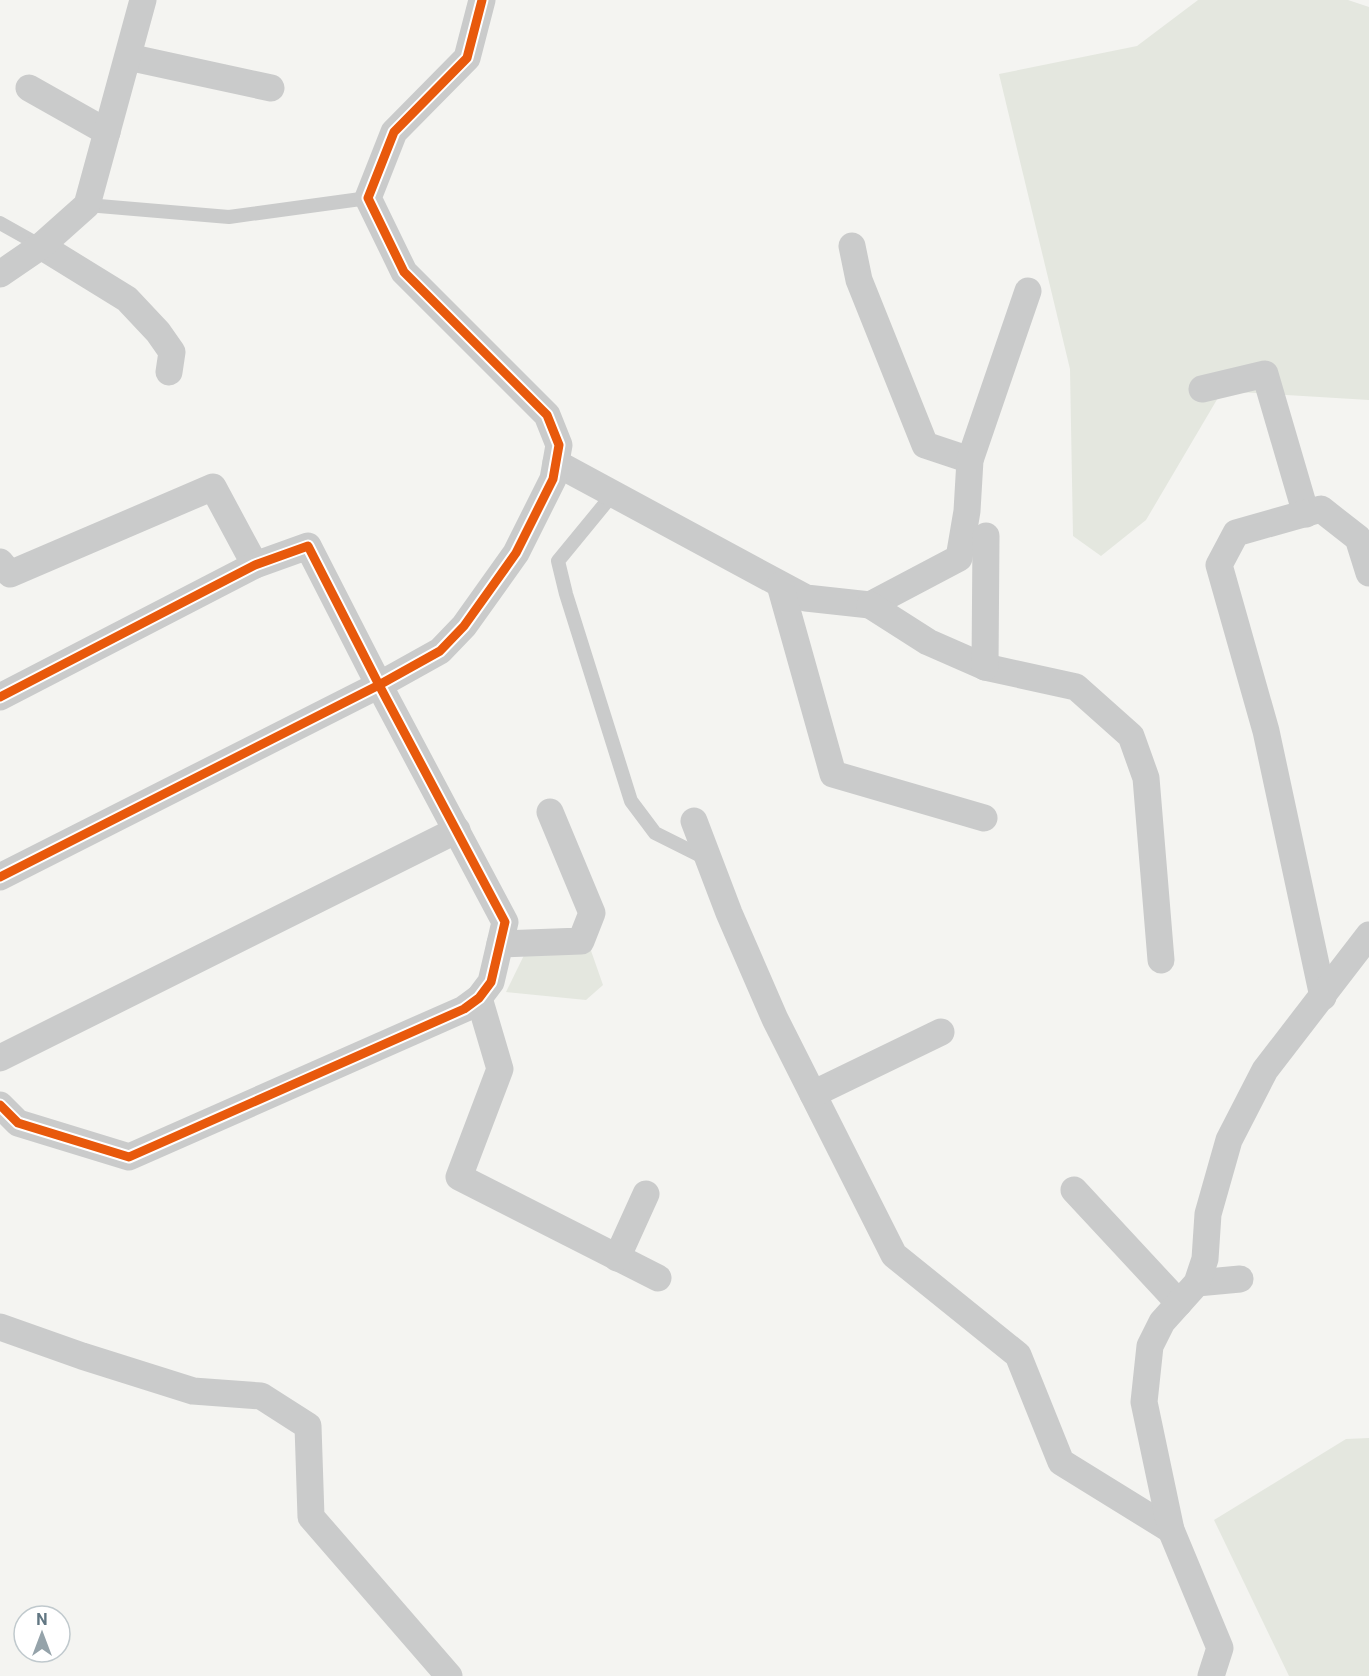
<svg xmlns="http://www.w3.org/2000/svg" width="1369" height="1676" font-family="Roboto,sans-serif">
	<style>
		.green { fill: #e4e7df }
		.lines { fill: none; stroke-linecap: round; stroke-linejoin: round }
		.lane { stroke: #cacbcb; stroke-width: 14 }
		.street { stroke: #cacbcb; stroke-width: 27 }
		.cycleway-casing { stroke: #fff; stroke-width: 13 }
		.cycleway { stroke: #e8590c; stroke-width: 9 }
	</style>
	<rect width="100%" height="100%" fill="#f4f4f1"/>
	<!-- green -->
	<g class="green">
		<polygon points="1198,0 1348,0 1369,7 1369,400 1222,391 1146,520 1101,556 1073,536 1070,369 999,74 1137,46"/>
		<polygon points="589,945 603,985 586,1000 506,992 528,947"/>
		<polygon points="1369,1438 1369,1676 1289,1676 1214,1520 1346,1439"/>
	</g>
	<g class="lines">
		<!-- lane -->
		<g class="lane">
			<polyline points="87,205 229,217 368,198"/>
			<polyline points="0,223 41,246"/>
			<polyline points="613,494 558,561 566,594 631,801 655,833 707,859"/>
		</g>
		<!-- street -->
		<g class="street">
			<polyline points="128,57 271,88"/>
			<polyline points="29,88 107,132"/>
			<polyline points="41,246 127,299 158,332 172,352 169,372"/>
			<polyline points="852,246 859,280 925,445 970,460"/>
			<polyline points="0,274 41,246 87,205 143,0"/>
			<polyline points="1202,389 1265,374 1306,514"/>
			<polyline points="556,463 806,598 870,605 959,558 967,511 970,460 1028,291"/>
			<polyline points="0,562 10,574 213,487 255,565"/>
			<polyline points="780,585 833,774 984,818"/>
			<polyline points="870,605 928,642 985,667 1076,687 1131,736 1146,778 1161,960"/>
			<polyline points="985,667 986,536"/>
			<polyline points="0,697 255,565 308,546 379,685 505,922 491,982 479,998 464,1009 129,1157 18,1123 0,1105"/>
			<polyline points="694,821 729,913 775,1019 894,1255 1018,1355 1061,1462 1171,1530"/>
			<polyline points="0,877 379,685 440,651 464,626 516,553 553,479 559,445 547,415 404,272 368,198 394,132 467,58 482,0"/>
			<polyline points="500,944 581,941 592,913 550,812"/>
			<polyline points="1323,997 1266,731 1219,565 1236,533 1321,509 1358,538 1369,573"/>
			<polyline points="479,998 500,1069 459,1177 658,1278"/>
			<polyline points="0,1058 457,830"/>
			<polyline points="813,1094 941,1032"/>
			<polyline points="1074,1190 1179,1303"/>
			<polyline points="617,1258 646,1194"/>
			<polyline points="1197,1283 1240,1279"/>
			<polyline points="0,1327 82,1356 193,1391 261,1396 308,1426 311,1517 449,1676"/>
			<polyline points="1211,1676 1220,1648 1171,1530 1144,1402 1150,1346 1162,1322 1197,1283 1205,1259 1208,1214 1229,1140 1265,1070 1369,935"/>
		</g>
		<defs>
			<g id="cycleway">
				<polyline points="0,697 255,565 308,546 379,685 505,922 491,982 479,998 464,1009 129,1157 18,1123 0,1105"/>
				<polyline points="0,877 379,685 440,651 464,626 516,553 553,479 559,445 547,415 404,272 368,198 394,132 467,58 482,0"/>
			</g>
		</defs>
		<!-- cycleway casing -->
		<use href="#cycleway" class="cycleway-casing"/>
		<!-- cycleway -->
		<use href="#cycleway" class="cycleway"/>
	</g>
	<!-- north arrow -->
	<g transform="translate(42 1634)"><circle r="28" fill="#ffffff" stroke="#c0c9cd" stroke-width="1.5"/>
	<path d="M0-4.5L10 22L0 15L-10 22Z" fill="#95a3aa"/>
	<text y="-9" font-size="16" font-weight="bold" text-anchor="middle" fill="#627783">N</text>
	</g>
</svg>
